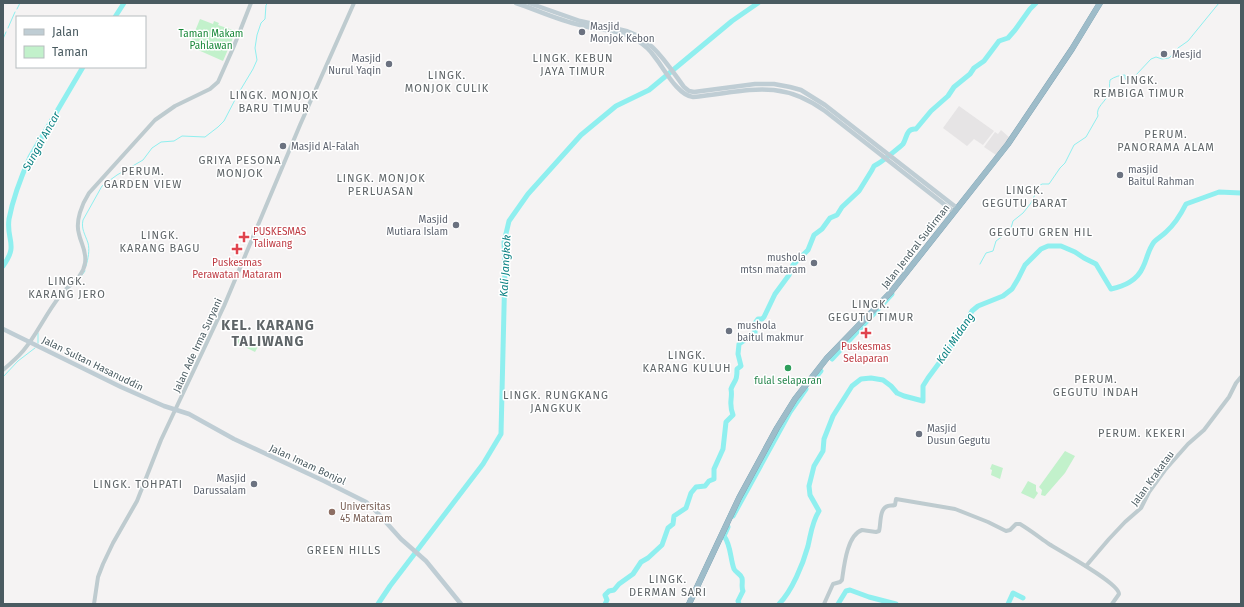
<svg xmlns="http://www.w3.org/2000/svg" width="1244" height="607" font-family="'Fira Sans',sans-serif">
	<style>
		.education { fill: #e6e4e5 }
		.green { fill: #c2f1cb }
		.lines { fill: none; stroke-linecap: round; stroke-linejoin: round }
		.stream { stroke: #8fefef; stroke-width: 1 }
		.river { stroke: #8fefef; stroke-width: 5 }
		.trunk-casing { stroke: #759bad; stroke-width: 6 }
		.tertiary { stroke: #becbcf; stroke-width: 4 }
		.secondary { stroke: #bfcdd4; stroke-width: 4.5 }
		.trunk { stroke: #9ebcc9; stroke-width: 5.5 }
		.worship-dot { fill: #6b7280; stroke: #fff; stroke-width: 1.5 }
		.health-dot { fill: #e0444e; stroke: #fff; stroke-width: 1.5 }
		.leisure-dot { fill: #2e9e5b; stroke: #fff; stroke-width: 1.5 }
		.education-dot { fill: #8d6e63; stroke: #fff; stroke-width: 1.5 }
		.labels { text-anchor: middle; stroke-width: 3; stroke-linejoin: round; paint-order: stroke }
		.worship-label { font-size: 10px; fill: #5b616d; stroke: #fff; text-anchor: start }
		.park-label { font-size: 10px; fill: #168737; stroke: #fff }
		.health-label { font-size: 10px; fill: #be3a42; stroke: #fff }
		.street-label { font-size: 10px; fill: #4a5b61; stroke: #fff }
		.leisure-label { font-size: 10px; fill: #27864d; stroke: #fff }
		.education-label { font-size: 10px; fill: #785e54; stroke: #fff; text-anchor: start }
		.neighbourhood-label { font-size: 11px; letter-spacing: 1px; fill: #5f6568; stroke: #fff }
		.water-label { font-size: 11px; font-style: italic; fill: #0b8283; stroke: #fff }
		.district-label { font-size: 14px; font-weight: bold; letter-spacing: 1px; fill: #5f6568; stroke: #fff }
	</style>
	<rect width="100%" height="100%" fill="#f5f3f3"/>
	<!-- education -->
	<g class="education">
		<polygon points="959,106 994,131 983,145 974,139 967,146 943,128"/>
		<polygon points="1001,130 1010,138 996,155 984,147 995,132 998,134"/>
	</g>
	<!-- green -->
	<g class="green">
		<polygon points="200,19 213,24 214,21 219,23 218,25 236,31 223,61 189,46"/>
		<polygon points="239,335 259,345 255,352 235,342"/>
		<polygon points="1065,451 1075,456 1065,473 1045,496 1041,495 1042,490 1039,487"/>
		<polygon points="992,464 1003,468 1000,479 991,475 992,470 990,469"/>
		<polygon points="1028,481 1036,485 1036,491 1038,493 1034,499 1021,493"/>
	</g>
	<g class="lines">
		<!-- stream -->
		<g class="stream">
			<polyline points="17,9 20,3"/>
			<polyline points="8,28 15,12"/>
			<polyline points="3,39 6,32"/>
			<path d="M980,264L986,253L993,251L996,241L1008,232L1011,228L1013,221L1023,213L1031,203L1039,186L1042,184H1049L1060,168L1065,163L1074,145L1086,137L1098,116C1095,107 1106,102 1109,93C1110,89 1109,85 1110,80C1114,77 1120,75 1125,75V78L1127,81L1136,75L1151,59L1156,57L1162,59L1169,58L1171,56L1178,48L1188,41L1219,3"/>
			<path d="M86,266C88,259 90,250 88,243C85,234 81,229 83,220L102,186L117,175L143,160L152,148L161,142L174,141L182,136L205,137L218,127L224,121L238,94L253,69L257,60L255,48L257,35L261,23L265,19L266,5L268,3"/>
			<polyline points="76,283 85,271"/>
			<polyline points="38,343 38,333"/>
			<polyline points="3,377 18,361 35,348"/>
		</g>
		<!-- river -->
		<g class="river">
			<polyline points="115,17 124,3"/>
			<path d="M3,266C19,244 6,241 9,219C13,198 21,177 30,157L83,67"/>
			<polyline points="832,359 892,294"/>
			<polyline points="812,382 821,371"/>
			<polyline points="733,516 790,412 806,389"/>
			<path d="M728,527L724,536C731,545 730,558 734,569C736,573 741,574 742,578C743,583 741,587 743,591L738,601L739,604"/>
			<polyline points="378,604 390,586 483,464 501,434 505,267 504,242 509,221 528,194 581,135 616,106 649,90 732,21 758,3"/>
			<path d="M605,604L607,600L605,595L609,591L614,590L619,584L633,574L641,562L648,558L662,545L668,528L673,524L674,516L686,508L691,493L696,487L705,486L709,481L714,479V469L723,449L726,422L733,415C728,402 733,399 731,389C735,379 737,382 737,369L741,366L738,354L739,344L755,333V323L758,319H762L764,317L775,294L789,275L793,265L808,250L814,235L822,229L830,218L837,215L842,207L859,191L872,170L874,166C877,164 880,163 882,161C884,160 901,146 903,144C907,138 906,128 916,129L931,111L948,96L954,87L970,74L974,68L984,61L999,41L1008,38L1015,30L1030,9L1036,3"/>
			<path d="M779,604C792,591 803,564 808,546C811,533 812,522 819,511L810,495L809,486L814,466L823,451L824,439L833,416L852,386L861,379L871,378L883,380L891,386L897,393L904,396L923,401V386L928,378L945,355L965,324L972,311L978,306L1003,296L1012,289L1018,279L1025,265L1041,249L1048,246H1061L1075,252L1084,258L1096,264L1111,289C1124,286 1137,281 1143,267C1147,259 1148,250 1154,242C1158,238 1162,236 1166,232C1175,224 1181,214 1186,204L1219,192L1241,193"/>
			<polyline points="838,604 846,591 850,590 869,597 896,604"/>
			<polyline points="1008,604 1013,593 1023,598"/>
		</g>
		<defs>
			<polyline id="trunk" points="689,604 739,498 777,428 795,399 827,358 891,292 1008,144 1072,49 1100,3"/>
		</defs>
		<!-- trunk casing -->
		<use href="#trunk" class="trunk-casing"/>
		<!-- tertiary -->
		<g class="tertiary">
			<path d="M3,370C10,364 17,358 23,351C37,335 46,313 60,296C69,284 83,278 85,263C87,251 81,244 79,234C75,221 82,204 89,193L155,120L175,106L210,89L218,82L234,46L251,3"/>
			<polyline points="1086,566 1109,539 1125,522 1141,508 1149,492 1165,470 1188,444 1204,430 1229,397 1236,383 1241,377"/>
			<polyline points="94,604 98,577 103,564 113,543 137,501 161,440 224,306 300,125 354,3"/>
			<path d="M824,604L833,584L840,582L842,580C844,566 847,535 862,530L876,532L879,531C881,525 879,508 888,506C890,505 892,506 895,505L896,499L955,509L988,522L1006,531L1010,530L1016,524H1020C1030,530 1039,537 1049,544C1060,551 1119,583 1119,594L1112,604"/>
		</g>
		<!-- secondary -->
		<g class="secondary">
			<path d="M516,3C537,10 558,20 580,25C600,31 621,29 638,41C644,45 650,50 654,56C664,68 677,95 693,97C746,92 778,77 825,111L954,212"/>
			<polyline points="529,3 580,21 607,27"/>
			<path d="M618,29C650,34 667,64 684,87L689,91L694,92L755,84H774L790,87L801,90L825,105L957,208"/>
			<polyline points="3,329 121,387 164,406 189,414 234,439 324,481 366,502 374,509 401,539 426,561 461,604"/>
		</g>
		<!-- trunk -->
		<use href="#trunk" class="trunk"/>
	</g>
	<!-- markers -->
	<g class="worship-dot">
		<circle cx="582" cy="32" r="4"/>
		<circle cx="1164" cy="54" r="4"/>
		<circle cx="389" cy="64" r="4"/>
		<circle cx="283" cy="146" r="4"/>
		<circle cx="1120" cy="175" r="4"/>
		<circle cx="456" cy="225" r="4"/>
		<circle cx="814" cy="263" r="4"/>
		<circle cx="729" cy="331" r="4"/>
		<circle cx="919" cy="434" r="4"/>
		<circle cx="254" cy="484" r="4"/>
	</g>
	<g class="health-dot">
		<path d="M242 231h4v4h4v4h-4v4h-4v-4h-4v-4h4z"/>
		<path d="M235 243h4v4h4v4h-4v4h-4v-4h-4v-4h4z"/>
		<path d="M864 327h4v4h4v4h-4v4h-4v-4h-4v-4h4z"/>
	</g>
	<circle class="leisure-dot" cx="788" cy="368" r="4"/>
	<circle class="education-dot" cx="332" cy="512" r="4"/>
	<g class="labels">
		<!-- worship labels -->
		<g class="worship-label">
			<text x="590" y="30">Masjid<tspan x="590" dy="12">Monjok Kebon</tspan></text>
			<text x="1172" y="58">Mesjid</text>
			<text x="381" y="62" text-anchor="end">Masjid<tspan x="381" dy="12">Nurul Yaqin</tspan></text>
			<text x="291" y="150">Masjid Al-Falah</text>
			<text x="1128" y="173">masjid<tspan x="1128" dy="12">Baitul Rahman</tspan></text>
			<text x="448" y="223" text-anchor="end">Masjid<tspan x="448" dy="12">Mutiara Islam</tspan></text>
			<text x="806" y="261" text-anchor="end">mushola<tspan x="806" dy="12">mtsn mataram</tspan></text>
			<text x="737" y="329">mushola<tspan x="737" dy="12">baitul makmur</tspan></text>
			<text x="927" y="432">Masjid<tspan x="927" dy="12">Dusun Gegutu</tspan></text>
			<text x="246" y="482" text-anchor="end">Masjid<tspan x="246" dy="12">Darussalam</tspan></text>
		</g>
		<!-- park labels -->
		<g class="park-label">
			<text x="211" y="37">Taman Makam<tspan x="211" dy="12">Pahlawan</tspan></text>
		</g>
		<!-- health labels -->
		<g class="health-label">
			<text x="253" y="235" text-anchor="start">PUSKESMAS<tspan x="253" dy="12">Taliwang</tspan></text>
			<text x="237" y="266">Puskesmas<tspan x="237" dy="12">Perawatan Mataram</tspan></text>
			<text x="866" y="350">Puskesmas<tspan x="866" dy="12">Selaparan</tspan></text>
		</g>
		<!-- street labels -->
		<g class="street-label">
			<text transform="translate(915 246) rotate(-52)" y="4">Jalan Jendral Sudirman</text>
			<text transform="translate(197 345) rotate(-65)" y="4">Jalan Ade Irma Suryani</text>
			<text transform="translate(93 363) rotate(26)" y="4">Jalan Sultan Hasanuddin</text>
			<text transform="translate(308 464) rotate(25)" y="4">Jalan Imam Bonjol</text>
			<text transform="translate(1152 478) rotate(-54)" y="4">Jalan Krakatau</text>
		</g>
		<!-- leisure labels -->
		<g class="leisure-label">
			<text x="788" y="384">fulal selaparan</text>
		</g>
		<!-- education labels -->
		<g class="education-label">
			<text x="340" y="510">Universitas<tspan x="340" dy="12">45 Mataram</tspan></text>
		</g>
		<!-- neighbourhood labels -->
		<g class="neighbourhood-label">
			<text x="573" y="62">LINGK. KEBUN<tspan x="573" dy="13">JAYA TIMUR</tspan></text>
			<text x="447" y="79">LINGK.<tspan x="447" dy="13">MONJOK CULIK</tspan></text>
			<text x="1139" y="84">LINGK.<tspan x="1139" dy="13">REMBIGA TIMUR</tspan></text>
			<text x="274" y="99">LINGK. MONJOK<tspan x="274" dy="13">BARU TIMUR</tspan></text>
			<text x="1166" y="138">PERUM.<tspan x="1166" dy="13">PANORAMA ALAM</tspan></text>
			<text x="240" y="164">GRIYA PESONA<tspan x="240" dy="13">MONJOK</tspan></text>
			<text x="143" y="175">PERUM.<tspan x="143" dy="13">GARDEN VIEW</tspan></text>
			<text x="381" y="182">LINGK. MONJOK<tspan x="381" dy="13">PERLUASAN</tspan></text>
			<text x="1025" y="194">LINGK.<tspan x="1025" dy="13">GEGUTU BARAT</tspan></text>
			<text x="1041" y="236">GEGUTU GREN HIL</text>
			<text x="160" y="239">LINGK.<tspan x="160" dy="13">KARANG BAGU</tspan></text>
			<text x="67" y="285">LINGK.<tspan x="67" dy="13">KARANG JERO</tspan></text>
			<text x="871" y="308">LINGK.<tspan x="871" dy="13">GEGUTU TIMUR</tspan></text>
			<text x="687" y="359">LINGK.<tspan x="687" dy="13">KARANG KULUH</tspan></text>
			<text x="1096" y="383">PERUM.<tspan x="1096" dy="13">GEGUTU INDAH</tspan></text>
			<text x="556" y="399">LINGK. RUNGKANG<tspan x="556" dy="13">JANGKUK</tspan></text>
			<text x="1142" y="437">PERUM. KEKERI</text>
			<text x="138" y="488">LINGK. TOHPATI</text>
			<text x="344" y="554">GREEN HILLS</text>
			<text x="668" y="583">LINGK.<tspan x="668" dy="13">DERMAN SARI</tspan></text>
		</g>
		<!-- water labels -->
		<g class="water-label">
			<text transform="translate(41 141) rotate(-61)" y="4">Sungai Ancar</text>
			<text transform="translate(505 266) rotate(-87)" y="4">Kali Jangkok</text>
			<text transform="translate(955 338) rotate(-56)" y="4">Kali Midang</text>
		</g>
		<!-- district labels -->
		<g class="district-label">
			<text x="268" y="330">KEL. KARANG<tspan x="268" dy="16">TALIWANG</tspan></text>
		</g>
	</g>
	<!-- border -->
	<rect width="1244" height="607" fill="none" stroke="#4a5b61" stroke-width="8"/>
	<!-- legend -->
	<rect x="16" y="16" width="130" height="52" fill="#ffffff" stroke="#b7bdc0"/>
	<rect x="24" y="29" width="20" height="6" fill="#bfcdd4" stroke="#b7bdc0"/>
	<text x="52" y="36" font-size="12" fill="#4a5b61">Jalan</text>
	<rect x="24" y="46" width="20" height="12" fill="#c2f1cb" stroke="#b7bdc0"/>
	<text x="52" y="56" font-size="12" fill="#4a5b61">Taman</text>
</svg>
